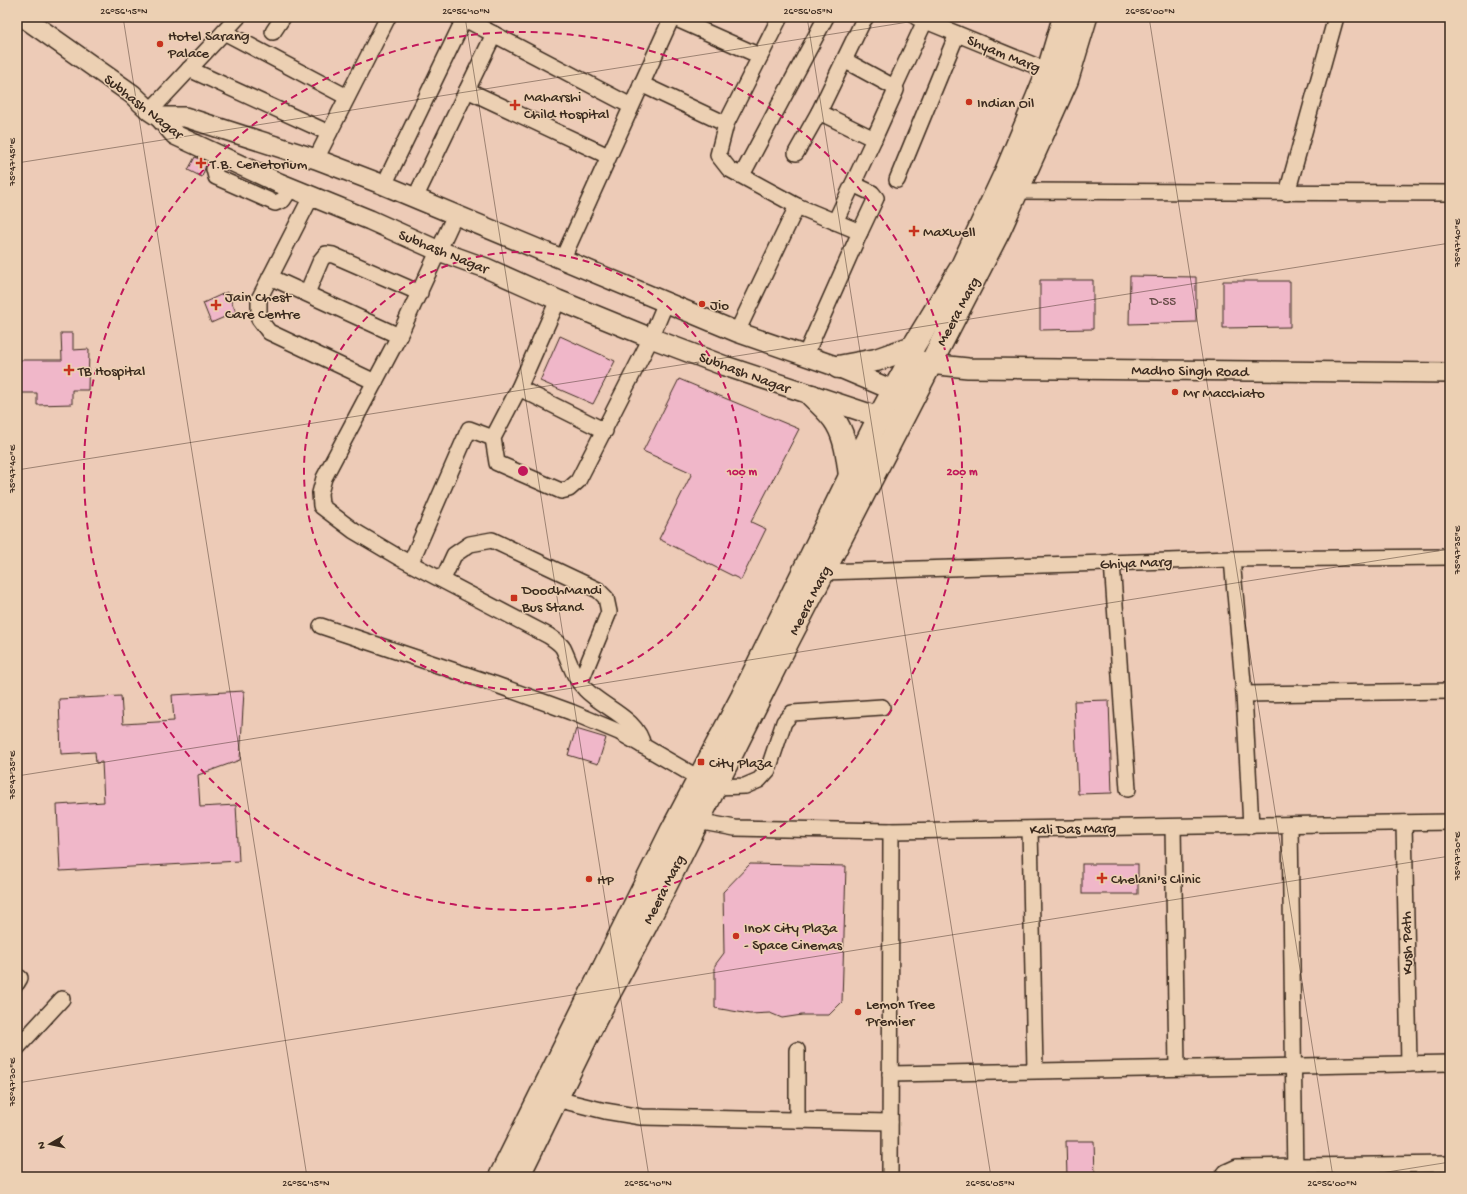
<svg xmlns="http://www.w3.org/2000/svg" width="1467" height="1194" font-family="'Gochi Hand',sans-serif">
	<style>
		.building { fill: #f0b7c9; stroke: #3b2a1e }
		.lines { fill: none; stroke-linecap: round; stroke-linejoin: round }
		.minor-casing { stroke: #3b2a1e; stroke-width: 18 }
		.tertiary-casing { stroke: #3b2a1e; stroke-width: 22 }
		.primary-casing { stroke: #3b2a1e; stroke-width: 25 }
		.minor { stroke: #ecd0b3; stroke-width: 15 }
		.tertiary { stroke: #ecd0b3; stroke-width: 19 }
		.primary { stroke: #ecd0b3; stroke-width: 22 }
		.ticks { fill: none; stroke: #3b2a1e; stroke-width: 1; stroke-opacity: 0.45 }
		.ring { fill: none; stroke: #c2185b; stroke-width: 2; stroke-dasharray: 7 5 }
		.poi-dot { fill: #c8321e; stroke: #ecd0b3; stroke-width: 1.5 }
		.labels { text-anchor: middle; stroke-width: 3; stroke-linejoin: round; paint-order: stroke }
		.number-label { font-size: 13px; fill: #684d49 }
		.poi-label { font-size: 15px; fill: #3b2a1e; stroke: #ecd0b3; text-anchor: start }
		.street-label { font-size: 15px; fill: #3b2a1e; stroke: #ecd0b3 }
		.centre { fill: #c2185b; stroke: #ecd0b3; stroke-width: 2 }
		.ring-label { font-size: 12px; text-anchor: middle; font-weight: bold; fill: #c2185b; stroke: #ecd0b3; stroke-width: 3; stroke-linejoin: round; paint-order: stroke }
		.neatline { fill: none; stroke: #3b2a1e; stroke-width: 1.5 }
		.ticks-label { font-size: 10px; text-anchor: middle; fill: #3b2a1e }
	</style>
	<rect width="100%" height="100%" fill="#edcbb7"/>
	<filter id="ink" filterUnits="userSpaceOnUse"><feTurbulence type="fractalNoise" baseFrequency=".025" numOctaves="2"/><feDisplacementMap in="SourceGraphic" scale="8" xChannelSelector="R" yChannelSelector="G"/><feConvolveMatrix kernelMatrix="1 2 1 2 8 2 1 2 1" color-interpolation-filters="sRGB"/></filter>
	<g filter="url(#ink)">
		<!-- building -->
		<g class="building">
			<polygon points="195,157 207,162 202,177 188,170"/>
			<polygon points="1130,276 1196,277 1196,322 1129,324"/>
			<polygon points="1040,280 1093,280 1093,329 1040,330"/>
			<polygon points="1223,281 1290,281 1290,327 1223,328"/>
			<polygon points="227,292 236,312 211,323 203,303"/>
			<polygon points="61,333 73,333 73,350 89,349 88,390 72,390 72,404 37,405 37,393 17,393 17,360 62,360"/>
			<polygon points="560,336 615,361 593,404 540,381"/>
			<polygon points="679,379 799,429 751,522 766,529 741,580 659,539 692,473 643,451"/>
			<polygon points="244,691 240,760 198,775 200,807 236,805 239,861 60,871 57,805 104,802 102,762 96,763 95,752 61,754 59,699 121,696 123,724 174,721 172,695"/>
			<polygon points="1109,700 1112,793 1078,794 1074,701"/>
			<polygon points="576,729 606,738 598,764 568,755"/>
			<polygon points="750,864 846,866 842,1002 829,1015 802,1015 782,1018 770,1013 750,1014 715,1008 715,965 724,953 723,892"/>
			<rect x="1082" y="864" width="56" height="30"/>
			<polygon points="1066,1141 1094,1141 1095,1177 1067,1177"/>
		</g>
		<g class="lines">
			<defs>
				<g id="minor">
					<polyline points="461,17 631,106"/>
					<polyline points="672,17 760,56"/>
					<polyline points="916,17 1048,71"/>
					<polyline points="224,32 347,97"/>
					<polyline points="273,32 283,17"/>
					<polyline points="844,60 892,86 896,90 874,139 819,112 863,21 866,17"/>
					<polyline points="189,69 329,133"/>
					<polyline points="641,84 726,124"/>
					<polyline points="894,88 925,21"/>
					<polyline points="467,90 608,156"/>
					<polyline points="150,111 238,17"/>
					<polyline points="796,153 819,112"/>
					<polyline points="219,155 214,169 216,177 275,203 283,200 291,188"/>
					<polyline points="316,159 388,17"/>
					<polyline points="742,175 826,17"/>
					<polyline points="897,180 957,34"/>
					<polyline points="853,184 872,193 876,198 860,232"/>
					<polyline points="384,185 464,19"/>
					<polyline points="1017,191 1450,193"/>
					<polyline points="1287,193 1336,17"/>
					<polyline points="312,195 259,299 259,319 269,332 375,382"/>
					<polyline points="415,198 494,34"/>
					<polyline points="797,206 860,232 805,356"/>
					<path d="M455,215L399,336L324,478L320,493L321,506L354,531L398,557L549,636C553,639 560,643 563,648C570,662 573,677 585,689C603,708 638,718 643,746"/>
					<polyline points="835,222 874,139"/>
					<polyline points="562,260 672,17"/>
					<polyline points="270,277 399,336"/>
					<polyline points="307,293 321,260 326,254 333,255 420,293"/>
					<polyline points="558,300 519,388 493,438 497,463 561,491 569,489 578,481 651,338 666,302"/>
					<polyline points="737,332 797,206 729,169 718,155 726,124 780,17"/>
					<polyline points="519,388 605,431"/>
					<polyline points="1232,559 1244,694 1251,826"/>
					<polyline points="411,562 469,429 493,438"/>
					<polyline points="1112,562 1128,789"/>
					<polyline points="823,572 1232,559 1450,557"/>
					<polyline points="443,579 454,555 470,544 492,540 598,590 606,598 609,612 580,683"/>
					<polyline points="321,626 494,684 571,712 619,732 714,787 745,786 759,780 768,770 784,722 792,713 882,707"/>
					<polyline points="1244,694 1450,691"/>
					<polyline points="690,818 697,821 735,828 891,831 1450,822"/>
					<polyline points="1404,823 1409,1064"/>
					<polyline points="1290,825 1295,1177"/>
					<polyline points="1173,827 1177,1067"/>
					<polyline points="1030,829 1035,1070"/>
					<polyline points="17,983 20,978"/>
					<polyline points="17,1048 62,999"/>
					<polyline points="890,1074 1450,1063"/>
					<polyline points="556,1099 605,1111 641,1117 890,1122"/>
					<polyline points="797,1120 797,1050"/>
					<polyline points="890,1177 891,831"/>
					<polyline points="1222,1177 1226,1172 1237,1167 1450,1164"/>
				</g>
				<g id="tertiary">
					<polyline points="23,17 132,94 150,111 159,117 175,135 279,183 370,220 439,251 486,268 558,300 651,338 725,366 879,417 893,424"/>
					<polyline points="159,117 185,117 316,159 384,185 737,332 838,367 907,396"/>
					<polyline points="918,360 929,364 968,368 1450,373"/>
				</g>
				<g id="primary">
					<polyline points="838,367 876,360 913,347"/>
					<path d="M812,396C821,405 831,413 837,424C846,439 848,460 850,476"/>
					<polyline points="500,1177 672,830 742,697 879,417 908,364 913,347 961,268 1005,174 1037,98 1048,71 1064,17"/>
					<polyline points="518,1177 596,1018 646,925 789,639 999,231 1067,80 1086,17"/>
				</g>
			</defs>
			<!-- minor casing -->
			<use href="#minor" class="minor-casing"/>
			<!-- tertiary casing -->
			<use href="#tertiary" class="tertiary-casing"/>
			<!-- primary casing -->
			<use href="#primary" class="primary-casing"/>
			<!-- minor -->
			<use href="#minor" class="minor"/>
			<!-- tertiary -->
			<use href="#tertiary" class="tertiary"/>
			<!-- primary -->
			<use href="#primary" class="primary"/>
		</g>
	</g>
	<!-- ticks -->
	<path class="ticks" d="M123,17L307,1177M465,17L649,1177M807,17L991,1177M1149,17L1333,1177M17,163L940,17M17,470L1450,243M17,776L1450,549M17,1083L1450,856M1356,1177L1450,1162"/>
	<!-- distance rings -->
	<g class="ring">
		<circle cx="523" cy="471" r="219"/>
		<circle cx="523" cy="471" r="439"/>
	</g>
	<!-- markers -->
	<g class="poi-dot">
		<circle cx="160" cy="44" r="4"/>
		<circle cx="969" cy="102" r="4"/>
		<path d="M513 99h4v4h4v4h-4v4h-4v-4h-4v-4h4z"/>
		<path d="M199 157h4v4h4v4h-4v4h-4v-4h-4v-4h4z"/>
		<path d="M912 225h4v4h4v4h-4v4h-4v-4h-4v-4h4z"/>
		<circle cx="702" cy="304" r="4"/>
		<path d="M214 299h4v4h4v4h-4v4h-4v-4h-4v-4h4z"/>
		<path d="M67 364h4v4h4v4h-4v4h-4v-4h-4v-4h4z"/>
		<circle cx="1175" cy="392" r="4"/>
		<rect x="510" y="594" width="8" height="8" rx="2"/>
		<rect x="697" y="758" width="8" height="8" rx="2"/>
		<path d="M1100 872h4v4h4v4h-4v4h-4v-4h-4v-4h4z"/>
		<circle cx="589" cy="879" r="4"/>
		<circle cx="736" cy="936" r="4"/>
		<circle cx="858" cy="1012" r="4"/>
	</g>
	<g class="labels">
		<!-- number labels -->
		<g class="number-label">
			<text x="1163" y="305">D-55</text>
		</g>
		<!-- poi labels -->
		<g class="poi-label">
			<text x="168" y="40">Hotel Sarang<tspan x="168" dy="17">Palace</tspan></text>
			<text x="524" y="101">Maharshi<tspan x="524" dy="17">Child Hospital</tspan></text>
			<text x="977" y="107">Indian Oil</text>
			<text x="210" y="168">T.B. Cenetorium</text>
			<text x="923" y="236">Maxwell</text>
			<text x="225" y="301">Jain Chest<tspan x="225" dy="17">Care Centre</tspan></text>
			<text x="710" y="309">Jio</text>
			<text x="78" y="375">TB Hospital</text>
			<text x="1183" y="397">Mr Macchiato</text>
			<text x="522" y="594">DoodhMandi<tspan x="522" dy="17">Bus Stand</tspan></text>
			<text x="709" y="767">City Plaza</text>
			<text x="1111" y="883">Chelani's Clinic</text>
			<text x="597" y="884">HP</text>
			<text x="744" y="932">Inox City Plaza<tspan x="744" dy="17">- Space Cinemas</tspan></text>
			<text x="866" y="1008">Lemon Tree<tspan x="866" dy="17">Premier</tspan></text>
		</g>
		<!-- street labels -->
		<g class="street-label">
			<text transform="translate(1004 53) rotate(22)" y="5">Shyam Marg</text>
			<text transform="translate(144 106) rotate(38)" y="5">Subhash Nagar</text>
			<text transform="translate(444 251) rotate(22)" y="5">Subhash Nagar</text>
			<text transform="translate(957 311) rotate(-62)" y="5">Meera Marg</text>
			<text transform="translate(1190 370) rotate(1)" y="5">Madho Singh Road</text>
			<text transform="translate(745 372) rotate(20)" y="5">Subhash Nagar</text>
			<text transform="translate(1136 562) rotate(-2)" y="5">Ghiya Marg</text>
			<text transform="translate(809 600) rotate(-63)" y="5">Meera Marg</text>
			<text transform="translate(1073 828) rotate(-1)" y="5">Kali Das Marg</text>
			<text transform="translate(663 889) rotate(-63)" y="5">Meera Marg</text>
			<text transform="translate(1406 943) rotate(-91)" y="5">Kush Path</text>
		</g>
	</g>
	<circle cx="523" cy="471" r="6" class="centre"/>
	<g class="ring-label">
		<text x="742" y="475">100 m</text>
		<text x="962" y="475">200 m</text>
	</g>
	<!-- margin -->
	<rect width="1467" height="1194" fill="none" stroke="#ecd0b3" stroke-width="44"/>
	<!-- north arrow -->
	<g transform="translate(50 1144) rotate(261)" stroke="#ecd0b3" stroke-width="3" paint-order="stroke">
	<path d="M0-3L7 15L0 10L-7 15Z" fill="#3b2a1e"/>
	<text y="-6" font-size="11" font-weight="bold" text-anchor="middle" fill="#3b2a1e">N</text>
	</g>
	<rect x="22" y="22" width="1423" height="1150" class="neatline"/>
	<g class="ticks-label">
		<text x="124" y="14">26°56'15"N</text>
		<text x="466" y="14">26°56'10"N</text>
		<text x="808" y="14">26°56'05"N</text>
		<text x="1150" y="14">26°56'00"N</text>
		<text transform="translate(11 162) rotate(-90)" y="4">75°47'45"E</text>
		<text transform="translate(1456 243) rotate(-90)" y="4">75°47'40"E</text>
		<text transform="translate(11 469) rotate(-90)" y="4">75°47'40"E</text>
		<text transform="translate(1456 550) rotate(-90)" y="4">75°47'35"E</text>
		<text transform="translate(11 775) rotate(-90)" y="4">75°47'35"E</text>
		<text transform="translate(1456 856) rotate(-90)" y="4">75°47'30"E</text>
		<text transform="translate(11 1082) rotate(-90)" y="4">75°47'30"E</text>
		<text x="306" y="1186">26°56'15"N</text>
		<text x="648" y="1186">26°56'10"N</text>
		<text x="990" y="1186">26°56'05"N</text>
		<text x="1332" y="1186">26°56'00"N</text>
	</g>
</svg>
